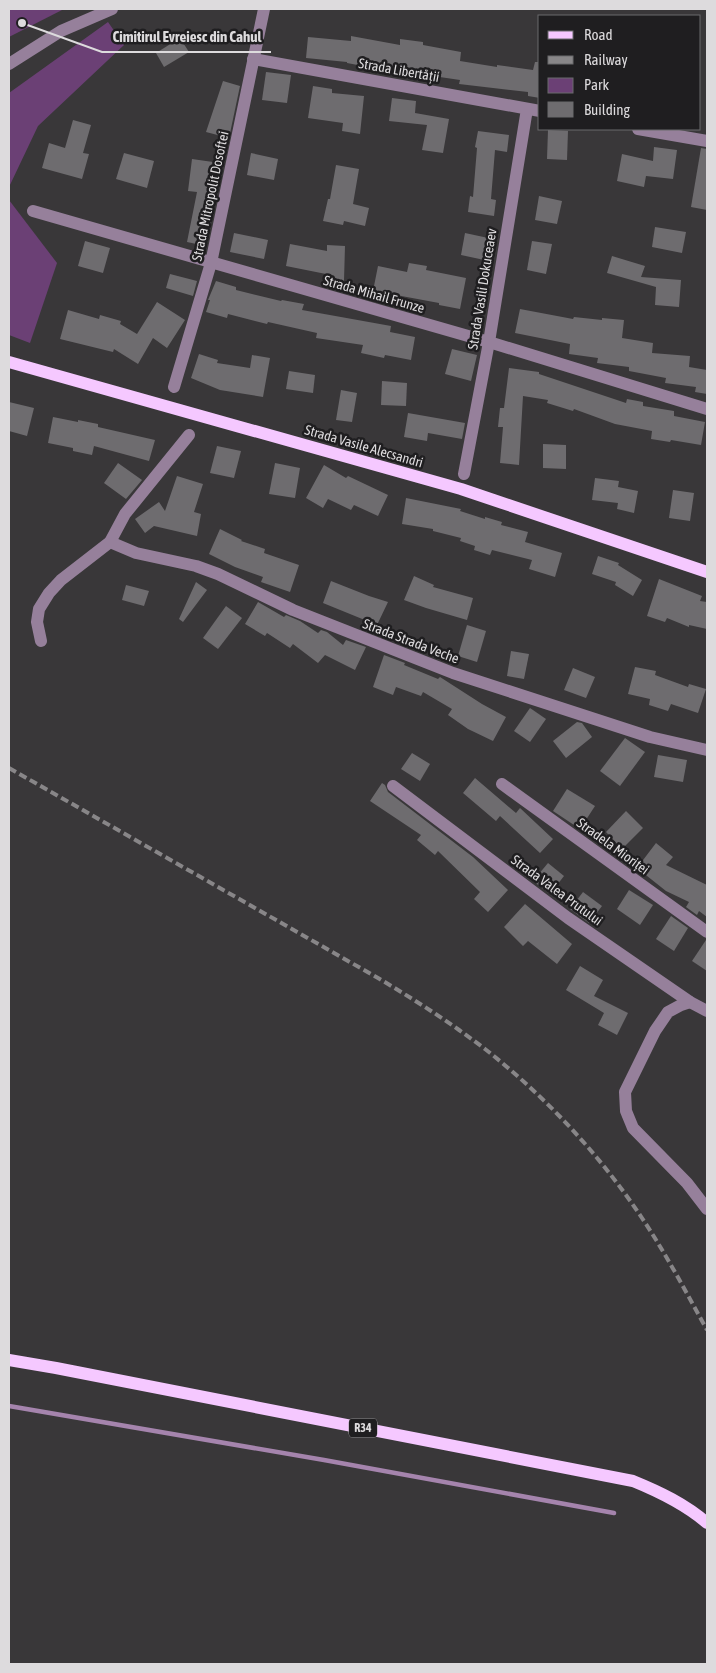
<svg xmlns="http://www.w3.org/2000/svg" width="716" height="1673" font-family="'Asap Condensed',sans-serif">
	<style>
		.green { fill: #6b4075 }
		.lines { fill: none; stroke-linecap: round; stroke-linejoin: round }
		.stream { stroke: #a584ad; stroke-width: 4.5 }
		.building { fill: #6e6c6f }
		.minor { stroke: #96809b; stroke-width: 12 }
		.major { stroke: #f5c8ff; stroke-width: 12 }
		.rail { stroke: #888688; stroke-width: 4; stroke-dasharray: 8 4; stroke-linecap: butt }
		.labels { text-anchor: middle; stroke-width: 5; stroke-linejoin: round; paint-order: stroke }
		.shield { fill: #1f1e20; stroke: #a4a2a4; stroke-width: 1 }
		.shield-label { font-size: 12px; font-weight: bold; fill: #dddbdd }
		.street-label { font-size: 14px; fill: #dddbdd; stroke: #1f1e20 }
		.leader { fill: none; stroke: #dddbdd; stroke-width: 2 }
		.callout-dot { fill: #dddbdd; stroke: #1f1e20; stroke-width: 2 }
		.callout-label { font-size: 15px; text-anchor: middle; font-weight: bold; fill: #dddbdd; stroke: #1f1e20; stroke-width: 5; stroke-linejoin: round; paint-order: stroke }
	</style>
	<rect width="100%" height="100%" fill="#393739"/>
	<!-- green -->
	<g class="green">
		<polygon points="9,9 64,9 9,37"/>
		<polygon points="108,22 124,45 38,126 9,187 9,93"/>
		<polygon points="9,200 57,263 30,343 9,335"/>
	</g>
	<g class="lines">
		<!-- stream -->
		<polyline class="stream" points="9,1406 324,1460 614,1513"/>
	</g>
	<!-- building -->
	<g class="building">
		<polygon points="351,36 400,45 400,39 423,42 423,45 461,52 460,61 497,67 497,65 533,70 535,62 540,62 540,98 528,96 528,92 459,84 460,80 433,76 433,72 380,66 379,69 347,63 347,62 306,58 308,37 351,41"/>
		<polygon points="180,38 189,52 164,67 156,53"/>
		<polygon points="266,72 291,75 287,103 262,100"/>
		<polygon points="223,81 240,86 229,138 206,132"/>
		<polygon points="313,86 332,89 332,93 364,96 360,134 342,131 343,123 308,118"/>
		<polygon points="392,98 416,101 415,113 449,119 443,153 422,150 427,125 389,121"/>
		<polygon points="73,120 91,125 83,153 89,154 82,179 42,168 49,143 65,148"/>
		<polygon points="548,130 568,131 567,160 547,159"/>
		<polygon points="478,131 509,135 507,152 495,150 491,199 496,200 494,216 468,212 470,196 473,197 477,148 475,147"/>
		<polygon points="654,147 677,150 673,179 646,176 644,187 617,181 622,154 653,161"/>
		<polygon points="701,148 707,149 707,210 691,207"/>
		<polygon points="124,153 154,161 147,188 116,179"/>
		<polygon points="251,153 278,159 274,180 247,175"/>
		<polygon points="192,159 213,162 206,211 213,213 206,246 187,242 197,192 188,191"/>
		<polygon points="336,165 359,169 353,204 369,208 365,226 344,221 343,225 323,221 328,199 330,199"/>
		<polygon points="539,196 562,201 557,224 535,220"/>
		<polygon points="655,227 686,232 682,253 652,247"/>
		<polygon points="234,233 268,240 264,259 230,252"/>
		<polygon points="465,233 493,239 489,261 461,255"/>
		<polygon points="85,241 110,248 103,273 78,266"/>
		<polygon points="532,241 552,244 546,274 527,270"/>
		<polygon points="290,244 327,251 327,245 345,246 344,281 325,280 326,274 286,266"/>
		<polygon points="612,256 645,266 641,277 681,280 679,307 655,305 656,287 607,273"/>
		<polygon points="409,263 427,266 426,270 466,278 460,309 439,305 439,303 396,295 394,300 372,296 378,266 407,272"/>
		<polygon points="170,274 197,281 193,296 166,288"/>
		<polygon points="216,281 236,287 236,290 281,301 282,300 304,304 302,310 391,326 390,332 415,337 411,360 385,355 384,358 361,353 363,345 316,338 317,333 268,322 267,324 228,314 227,318 206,312 210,300 208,300"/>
		<polygon points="157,302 185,320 167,348 153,338 138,364 114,349 113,352 60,339 68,310 99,319 100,315 121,321 120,324 137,334"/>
		<polygon points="520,309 573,319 574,317 602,320 602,318 624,320 622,338 653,343 652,353 690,356 689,367 707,370 707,394 695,392 696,387 665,383 666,378 629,371 629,367 597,363 598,358 569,354 570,344 515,333"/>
		<polygon points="452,349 477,355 471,381 445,374"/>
		<polygon points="199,354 218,360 217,363 250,368 252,355 270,358 263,397 220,390 191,378"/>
		<polygon points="509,368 539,372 539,374 626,403 627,399 643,402 643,406 674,411 674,416 705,422 701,445 671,440 670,442 651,439 652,431 615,424 574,409 573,411 547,403 548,400 523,396 519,465 500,463 503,427 498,427 500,408 504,408"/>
		<polygon points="289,371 315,375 313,393 286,389"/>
		<polygon points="382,381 407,383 406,406 381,405"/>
		<polygon points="341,390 357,393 352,422 336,420"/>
		<polygon points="9,402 34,408 27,436 9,431"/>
		<polygon points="408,413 465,423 462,439 428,433 427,441 404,437"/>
		<polygon points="53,417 78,422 78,420 98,424 98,427 155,440 149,461 94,446 92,455 73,451 73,448 48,443"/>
		<polygon points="543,444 566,445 566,469 543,468"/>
		<polygon points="217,446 241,451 234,478 210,473"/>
		<polygon points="118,463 142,480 126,499 104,483"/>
		<polygon points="275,463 300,468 295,498 269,494"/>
		<polygon points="324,465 346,478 348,476 388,495 378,516 354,505 351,510 328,499 323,508 306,498"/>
		<polygon points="177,476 203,484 194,512 201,514 197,536 154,526 145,533 135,519 159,502 165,511"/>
		<polygon points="595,478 619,481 618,487 638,491 634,513 617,509 618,503 592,500"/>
		<polygon points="673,490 694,493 690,521 669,518"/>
		<polygon points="406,498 461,509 460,511 485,519 485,517 502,522 501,525 528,532 525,542 562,553 555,577 529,569 532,560 492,550 490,555 474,550 475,546 460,541 461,538 433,531 433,529 402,524"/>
		<polygon points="220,529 242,540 241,541 265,549 264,553 299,565 290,592 261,582 263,577 235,567 209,554"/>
		<polygon points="598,556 619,563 618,565 642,580 633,596 615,585 616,582 592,574"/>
		<polygon points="414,576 434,585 433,587 473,598 467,620 426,608 404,600"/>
		<polygon points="659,579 702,596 700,601 707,602 707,629 689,625 689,627 667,618 665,622 647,616"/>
		<polygon points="331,581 369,596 388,602 377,625 323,603"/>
		<polygon points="196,582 207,590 183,622 179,619"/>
		<polygon points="126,585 149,591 144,606 122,600"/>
		<polygon points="258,602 284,617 286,615 300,621 318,633 321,630 327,632 343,645 346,640 366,647 355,670 325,655 318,663 293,644 290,648 267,633 265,636 245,624"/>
		<polygon points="226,606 242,618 218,649 203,638"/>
		<polygon points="467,625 486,631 477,662 458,656"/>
		<polygon points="511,651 529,654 524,679 507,676"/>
		<polygon points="384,655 405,663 404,665 438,679 440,677 482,704 506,717 493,741 468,729 448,715 452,709 423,692 421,696 396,687 393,695 373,687"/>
		<polygon points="635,667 656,671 655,675 688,687 689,684 706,689 698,713 671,704 668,711 649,705 650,699 628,694"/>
		<polygon points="573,668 595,677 586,698 564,690"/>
		<polygon points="530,708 546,719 530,742 514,731"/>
		<polygon points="577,722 582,723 592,737 566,758 553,741"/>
		<polygon points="625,738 645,752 620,786 600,771"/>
		<polygon points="412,753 430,764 420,781 401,769"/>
		<polygon points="658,755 687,760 683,782 654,777"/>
		<polygon points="475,778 516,813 520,808 553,839 540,853 500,816 496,821 463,793"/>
		<polygon points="382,783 385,785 388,792 473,857 508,890 488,912 474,899 480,892 438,851 435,855 417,840 421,835 370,801"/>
		<polygon points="567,789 595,806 580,829 553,811"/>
		<polygon points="626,811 643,828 622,849 606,832"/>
		<polygon points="656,843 673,857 666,865 707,885 707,917 699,911 697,915 686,907 689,902 666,891 637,868"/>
		<polygon points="548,863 564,876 550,894 533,881"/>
		<polygon points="629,890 653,905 640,925 617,909"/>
		<polygon points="583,892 602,906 589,923 570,909"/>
		<polygon points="525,904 572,944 557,964 528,941 523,946 504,927"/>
		<polygon points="671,916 688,928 674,951 656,939"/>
		<polygon points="706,940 707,940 707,971 692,961"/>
		<polygon points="580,966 603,980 594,996 628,1013 617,1035 598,1025 604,1013 566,990"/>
	</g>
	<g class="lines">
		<!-- minor -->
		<g class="minor">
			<polyline points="253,59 540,111"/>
			<polyline points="9,64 61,31 112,9"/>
			<polyline points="638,129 707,141"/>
			<polyline points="33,211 489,342 707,409"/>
			<polyline points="174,387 211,263 264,9"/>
			<polyline points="464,474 489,342 527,109"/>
			<polyline points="110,542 136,553 196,566 218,574 293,610 453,673 650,737 707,750"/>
			<polyline points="41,641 37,622 39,609 49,593 61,580 110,542 125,514 189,435"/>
			<polyline points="502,784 707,932"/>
			<polyline points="393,786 568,918 690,1002 707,1011"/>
			<polyline points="690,1002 681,1005 668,1012 655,1031 625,1092 626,1111 633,1128 687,1183 707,1209"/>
		</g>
		<!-- major -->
		<g class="major">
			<polyline points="9,362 461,489 707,572"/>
			<path d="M9,1360L56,1368L633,1481C660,1492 685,1504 707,1523"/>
		</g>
		<!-- rail -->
		<path class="rail" d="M9,768L378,978C415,1000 451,1023 485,1049C545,1096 600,1155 642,1218C666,1254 686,1292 707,1330"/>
	</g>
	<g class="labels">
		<!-- shield labels -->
		<rect class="shield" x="349" y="1418.5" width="28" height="19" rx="4"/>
		<g class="shield-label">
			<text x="363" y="1432">R34</text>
		</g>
		<!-- street labels -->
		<g class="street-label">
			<text transform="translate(399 70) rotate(10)" y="5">Strada Libertății</text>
			<text transform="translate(210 196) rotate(-78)" y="5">Strada Mitropolit Dosoftei</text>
			<text transform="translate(482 289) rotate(-81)" y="5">Strada Vasili Dokuceaev</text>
			<text transform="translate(374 294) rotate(16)" y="5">Strada Mihail Frunze</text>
			<text transform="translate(364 446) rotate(16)" y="5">Strada Vasile Alecsandri</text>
			<text transform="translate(411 641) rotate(21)" y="5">Strada Strada Veche</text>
			<text transform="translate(613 846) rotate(36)" y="5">Stradela Mioriței</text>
			<text transform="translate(557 890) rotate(36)" y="5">Strada Valea Prutului</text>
		</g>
	</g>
	<!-- callouts -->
	<path class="leader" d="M22 23L102 52H271"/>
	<circle class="callout-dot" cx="22" cy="23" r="5"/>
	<g class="callout-label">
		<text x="187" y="42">Cimitirul Evreiesc din Cahul</text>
	</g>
	<!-- border -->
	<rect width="716" height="1673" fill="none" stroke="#dddbdd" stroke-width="20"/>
	<!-- legend -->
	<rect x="538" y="15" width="162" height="115" fill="#1f1e20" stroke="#6b6a6c"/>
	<rect x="548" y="31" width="25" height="8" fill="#f5c8ff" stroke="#6b6a6c"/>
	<text x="584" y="40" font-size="15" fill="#dddbdd">Road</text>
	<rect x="548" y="56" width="25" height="8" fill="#888688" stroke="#6b6a6c"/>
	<text x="584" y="65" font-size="15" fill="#dddbdd">Railway</text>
	<rect x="548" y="78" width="25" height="15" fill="#6b4075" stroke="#6b6a6c"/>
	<text x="584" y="90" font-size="15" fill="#dddbdd">Park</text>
	<rect x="548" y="102" width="25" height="15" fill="#6e6c6f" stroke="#6b6a6c"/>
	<text x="584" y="115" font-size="15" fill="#dddbdd">Building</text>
</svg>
